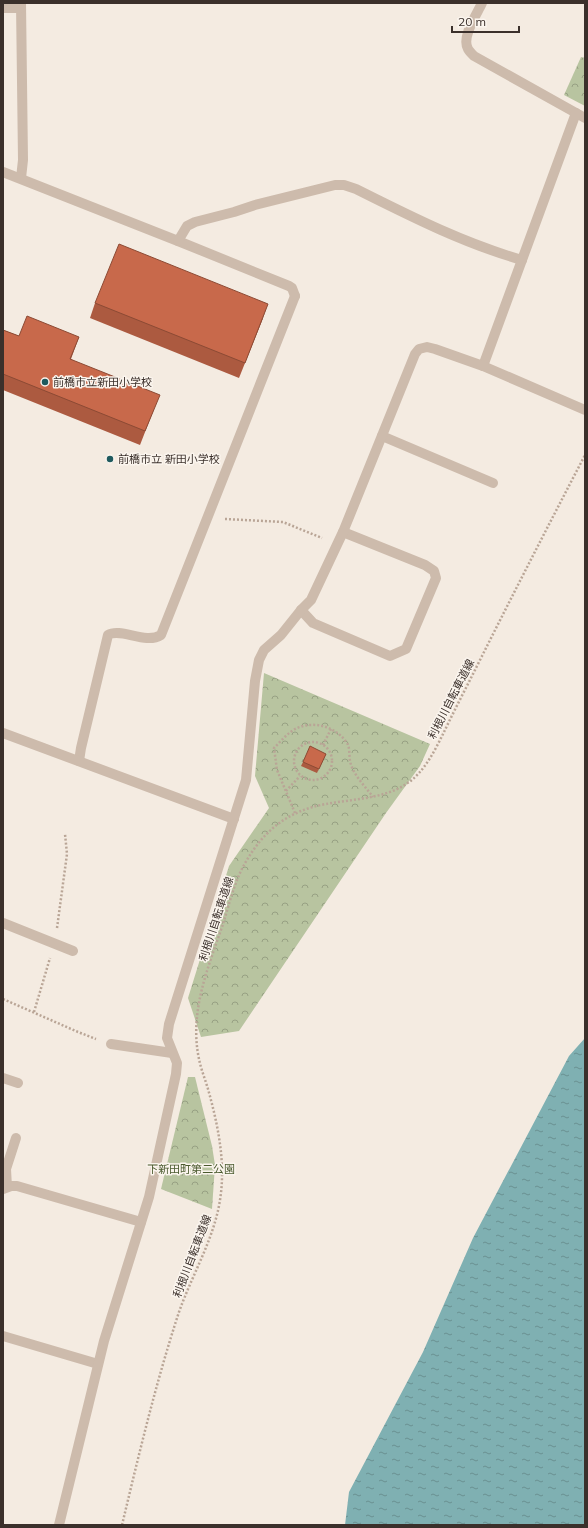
<svg xmlns="http://www.w3.org/2000/svg" width="588" height="1528" font-family="Mulish,'Noto Sans JP',sans-serif">
	<style>
		.forest { fill: url(#forest-crowns) }
		.water { fill: url(#water-ripples) }
		.lines { fill: none; stroke-linecap: round; stroke-linejoin: round }
		.path { stroke: #b9a596; stroke-width: 2.5; stroke-dasharray: 2 2; stroke-linecap: butt }
		.service { stroke: #cdbbac; stroke-width: 10 }
		.minor { stroke: #cdbbac; stroke-width: 10 }
		.wall { fill: #ac5a40 }
		.shaded-wall { fill: #8c4a34 }
		.building { fill: #c8694b; stroke: #8c4a34 }
		.poi-dot { fill: #1f5a5e; stroke: #fbf5ee; stroke-width: 1.5 }
		.labels { text-anchor: middle; stroke-width: 3; stroke-linejoin: round; paint-order: stroke }
		.poi-label { font-size: 11px; fill: #3b302b; stroke: #fbf5ee; text-anchor: start }
		.street-label { font-size: 11px; fill: #3b302b; stroke: #fbf5ee }
		.park-label { font-size: 11px; fill: #4a5a2e; stroke: #fbf5ee }
	</style>
	<defs>
		<pattern id="forest-crowns" width="20" height="18" patternUnits="userSpaceOnUse"><rect width="20" height="18" fill="#b8c4a0"/><path d="M2 6a3 3 0 1 1 6 0M12 15a3 3 0 1 1 6 0" fill="none" stroke="#97a083"/></pattern>
		<pattern id="water-ripples" width="26" height="14" patternUnits="userSpaceOnUse"><rect width="26" height="14" fill="#7fb0b2"/><path d="M2 4q2-2 4 0t4 0M15 11q2-2 4 0t4 0" fill="none" stroke="#699091"/></pattern>
	</defs>
	<rect width="100%" height="100%" fill="#f4ebe1"/>
	<!-- forest -->
	<g class="forest">
		<polygon points="581,57 585,58 585,106 564,95"/>
		<polygon points="264,673 430,744 420,766 386,813 239,1031 201,1037 188,998 229,866 269,808 255,776"/>
		<polygon points="188,1077 195,1077 212,1146 215,1165 212,1209 161,1189"/>
	</g>
	<!-- water -->
	<polygon class="water" points="585,1038 585,1525 345,1525 349,1492 423,1352 473,1238 569,1056"/>
	<g class="lines">
		<!-- path -->
		<g class="path">
			<polyline points="225,519 283,522 322,538"/>
			<circle cx="313" cy="761" r="19"/>
			<polyline points="323,745 331,729"/>
			<polyline points="286,791 300,776"/>
			<path d="M295,813L277,770L274,748C282,740 290,730 300,727C317,721 337,728 347,743C350,747 349,755 350,761C353,775 365,786 373,797"/>
			<polyline points="57,928 67,854 65,834"/>
			<polyline points="3,999 78,1032 96,1039"/>
			<polyline points="34,1012 50,958"/>
			<path d="M122,1525C139,1454 156,1382 179,1312C192,1275 214,1239 220,1200C226,1163 218,1125 208,1089C205,1079 201,1069 199,1059C189,1012 208,968 223,924C229,905 234,883 244,865C263,831 287,811 326,804C358,798 396,799 419,773C430,761 438,744 445,730C455,709 466,688 476,668C512,596 548,526 585,455"/>
		</g>
		<!-- service -->
		<g class="service">
			<polyline points="382,436 493,483"/>
			<path d="M79,761L81,748L108,635C121,627 145,645 161,635L295,296"/>
			<polyline points="7,1187 6,1169 16,1138"/>
		</g>
		<!-- minor -->
		<g class="minor">
			<polyline points="21,3 23,160 21,178"/>
			<path d="M482,3C477,14 461,37 468,49C469,51 472,54 474,56L585,118"/>
			<polyline points="3,8 21,8"/>
			<polyline points="3,172 178,241 289,286 292,288 295,296"/>
			<path d="M178,241L187,226L195,222L234,212L255,205L335,185H344L356,189C410,216 463,243 522,260"/>
			<polyline points="483,366 576,113"/>
			<polyline points="301,610 313,623 390,656 406,649 436,578 434,571 425,565 343,532"/>
			<polyline points="3,733 234,819"/>
			<polyline points="3,923 73,951"/>
			<polyline points="111,1044 172,1053"/>
			<polyline points="3,1078 18,1083"/>
			<polyline points="3,1189 11,1186 17,1186 141,1222"/>
			<polyline points="3,1336 98,1364"/>
			<polyline points="59,1525 104,1341 149,1197 176,1074 177,1063 167,1038 169,1024 246,780 255,681 259,660 264,650 281,635 301,610 311,600 343,532 415,354 419,349 427,347 435,349 483,366 585,410"/>
		</g>
	</g>
	<!-- wall -->
	<g class="wall">
		<polygon points="95,303 263,318 239,378 90,318"/>
		<polygon points="3,330 19,336 79,337 71,359 154,409 140,445 3,390"/>
		<polygon points="326,754 317,773 301,766 303,762"/>
	</g>
	<!-- shaded-wall -->
	<polygon class="shaded-wall" points="268,304 263,318 239,378 245,363"/>
	<!-- building -->
	<g class="building">
		<polygon points="119,244 268,304 245,363 95,303"/>
		<polygon points="27,316 79,337 70,359 160,395 145,431 3,374 3,330 19,336"/>
		<polygon points="310,746 326,754 319,769 303,762"/>
	</g>
	<!-- markers -->
	<g class="poi-dot">
		<circle cx="45" cy="382" r="4"/>
		<circle cx="110" cy="459" r="4"/>
	</g>
	<g class="labels">
		<!-- poi labels -->
		<g class="poi-label">
			<text x="53" y="386">前橋市立新田小学校</text>
			<text x="118" y="463">前橋市立 新田小学校</text>
		</g>
		<!-- street labels -->
		<g class="street-label">
			<text transform="translate(451 699) rotate(-63)" y="4">利根川自転車道線</text>
			<text transform="translate(216 919) rotate(-72)" y="4">利根川自転車道線</text>
			<text transform="translate(192 1256) rotate(-69)" y="4">利根川自転車道線</text>
		</g>
		<!-- park labels -->
		<g class="park-label">
			<text x="191" y="1173">下新田町第二公園</text>
		</g>
	</g>
	<!-- border -->
	<rect width="588" height="1528" fill="none" stroke="#3b302b" stroke-width="8"/>
	<!-- scale -->
	<path d="M452 26v6h67v-6" fill="none" stroke="#3b302b" stroke-width="2"/>
	<text x="458" y="26" font-size="12" fill="#3b302b" stroke="#fbf5ee" stroke-width="3" paint-order="stroke">20 m</text>
</svg>
